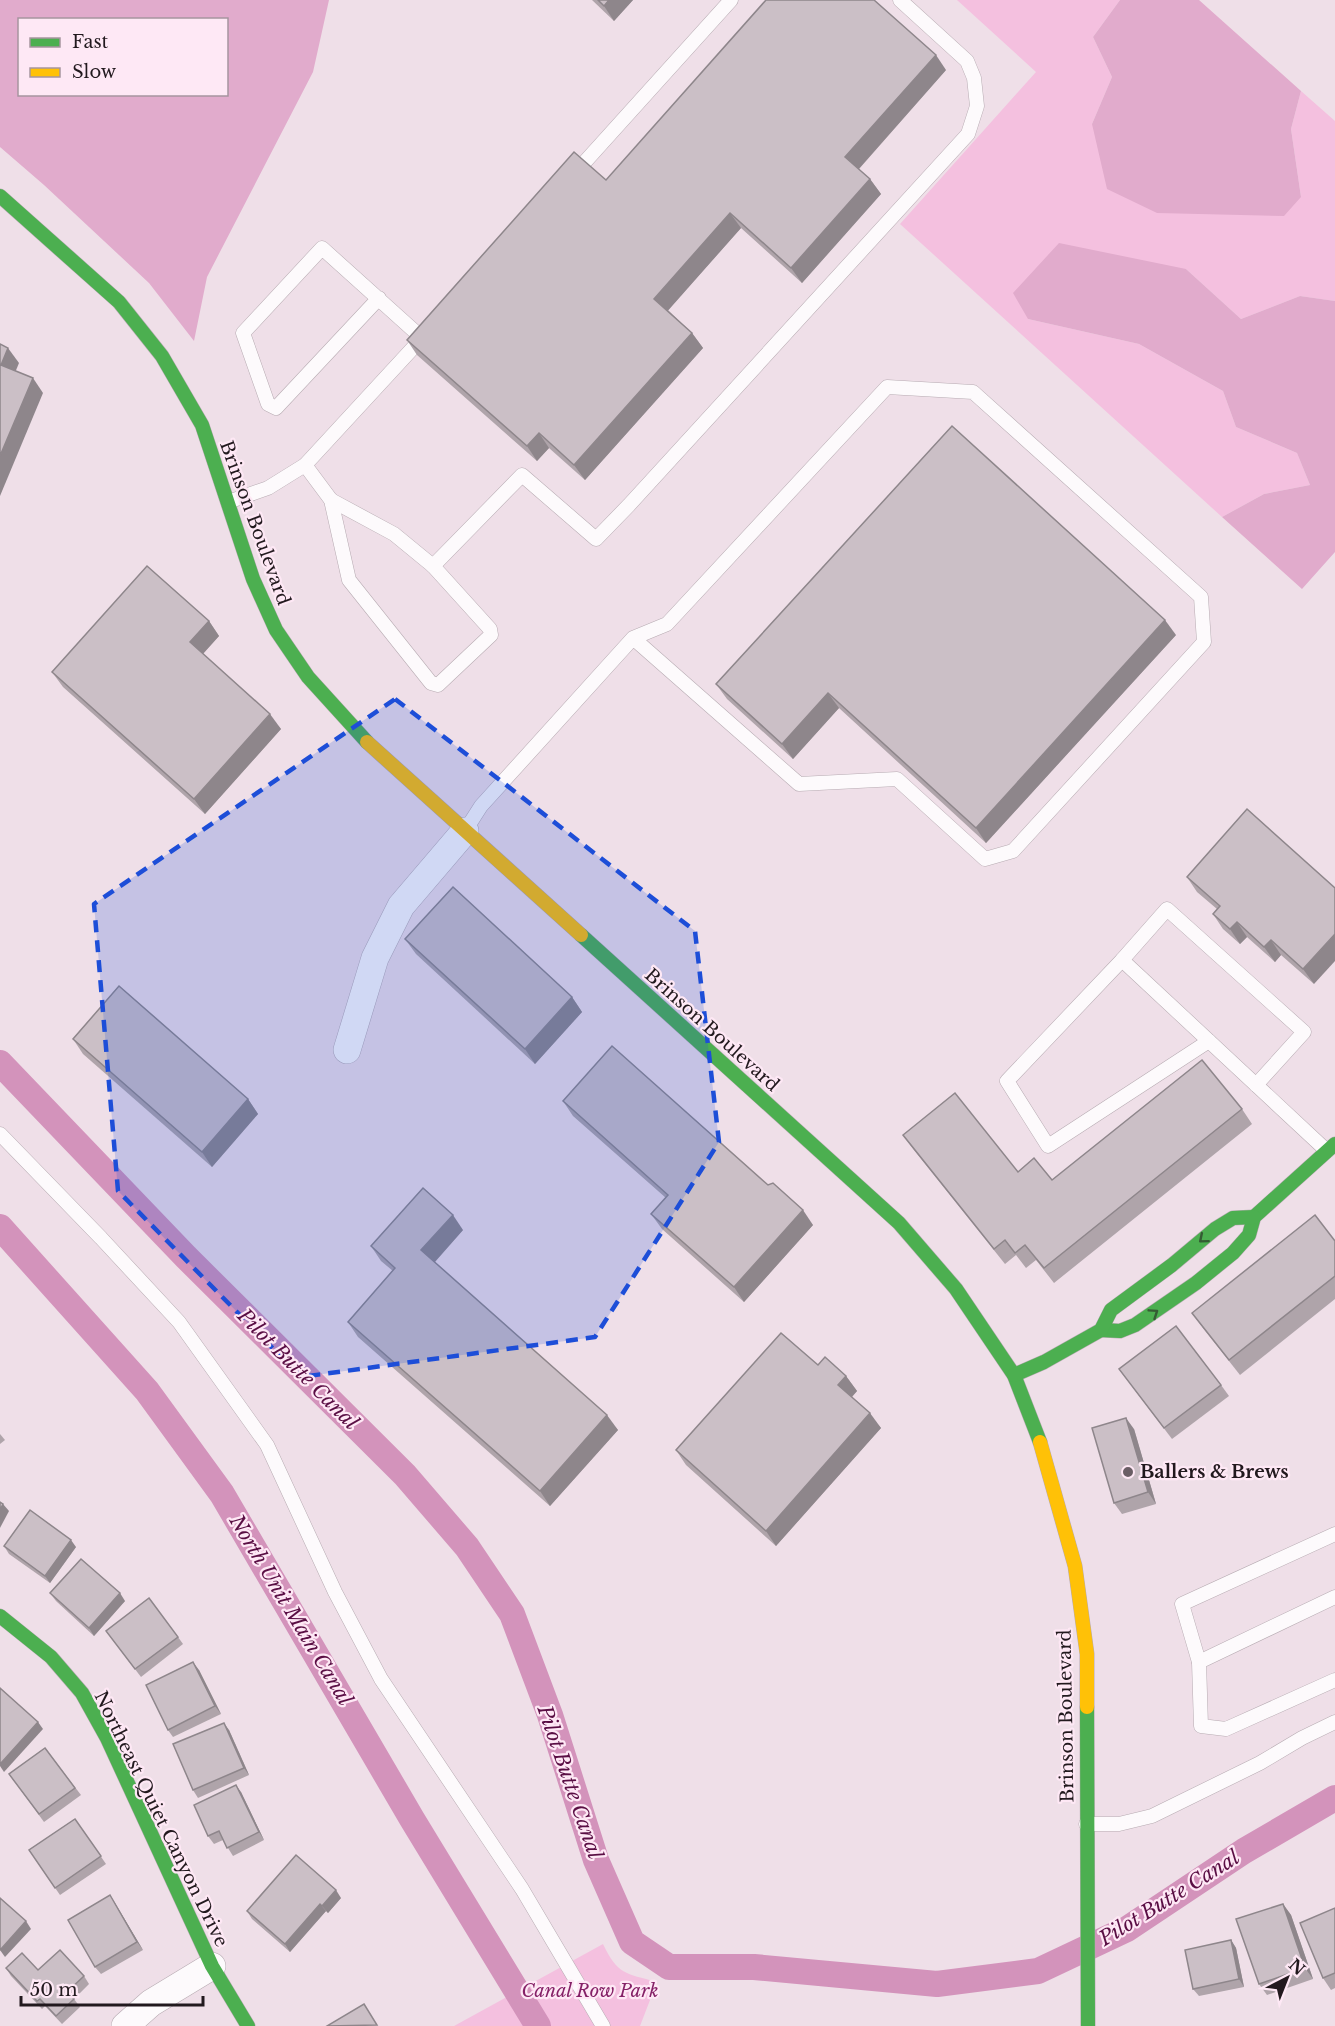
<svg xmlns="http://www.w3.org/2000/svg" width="1335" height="2026" font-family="'Libre Baskerville',serif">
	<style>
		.green { fill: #f4c0df }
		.forest { fill: #e1abcc; fill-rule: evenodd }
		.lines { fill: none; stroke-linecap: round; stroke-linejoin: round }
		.canal { stroke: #d393bb; stroke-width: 26 }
		.lane-casing { stroke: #b7abb2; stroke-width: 15 }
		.street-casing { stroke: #b7abb2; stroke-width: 28 }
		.fast-casing { stroke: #b7abb2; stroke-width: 15 }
		.slow-casing { stroke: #b7abb2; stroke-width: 15 }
		.lane { stroke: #fdfafc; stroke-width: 14 }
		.street { stroke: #fdfafc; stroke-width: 27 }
		.fast { stroke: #4caf50; stroke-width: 14 }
		.slow { stroke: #ffc107; stroke-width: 14 }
		.wall { fill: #afa4aa }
		.shaded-wall { fill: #8e868b }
		.building { fill: #cbbfc6; stroke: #8e868b; stroke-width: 1.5 }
		.oneway { stroke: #355c34 }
		.marked { fill: #1d4ed8; fill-opacity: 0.2; stroke: #1d4ed8; stroke-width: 4.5; stroke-dasharray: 12 8; stroke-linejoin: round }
		.poi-dot { fill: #6a5e65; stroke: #fee8f5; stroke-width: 2 }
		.labels { text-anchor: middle; stroke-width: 4.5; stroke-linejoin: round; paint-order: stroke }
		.street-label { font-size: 18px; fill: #22191e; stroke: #fee8f5 }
		.poi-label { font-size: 18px; font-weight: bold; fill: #22191e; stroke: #fee8f5; text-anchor: start }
		.park-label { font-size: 18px; font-style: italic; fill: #852167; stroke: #fee8f5 }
		.water-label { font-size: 20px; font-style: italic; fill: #5a0e44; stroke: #fee8f5 }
	</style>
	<rect width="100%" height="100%" fill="#efdfe8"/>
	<!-- green -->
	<g class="green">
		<polygon points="957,0 1120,0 1093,37 1112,77 1092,124 1301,197 1291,129 1301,91 1335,121 1335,301 1300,296 1241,319 1186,269 1028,319 1139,344 1223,391 1236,427 1297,453 1310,485 1264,494 1222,517 900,224 1036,72"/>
		<path d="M603,1944C618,1975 625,1973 657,1982L640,2026H454Z"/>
	</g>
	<!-- forest -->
	<g class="forest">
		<path d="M0,0H329L313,72L207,277L194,341L149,283L44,185L0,147ZM20,20H226V94H20Z"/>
		<polygon points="1120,0 1199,0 1301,91 1291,129 1301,197 1284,216 1157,213 1107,189 1092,124 1112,77 1093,37"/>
		<polygon points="1059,243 1186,269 1241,319 1300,296 1335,301 1335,552 1302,589 1222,517 1264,494 1310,485 1297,453 1236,427 1223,391 1139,344 1028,319 1013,293"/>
	</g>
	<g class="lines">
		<!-- canal -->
		<g class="canal">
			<polyline points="0,1063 186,1257 405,1475 467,1547 512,1614 550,1715 596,1860 632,1942 669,1967 754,1967 937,1984 1038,1971 1127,1929 1244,1851 1335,1798"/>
			<polyline points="0,1227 147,1391 222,1494 412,1819 538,2026"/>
		</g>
		<defs>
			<g id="lane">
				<polyline points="574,174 731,0"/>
				<polyline points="379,298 276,408 268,404 243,333 322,248 422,338"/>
				<polyline points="305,465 331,500 349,580 431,683 438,685 491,635 490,629 433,566 522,475 596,539 629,505 968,134 977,106 974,78 967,61 900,0"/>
				<polyline points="331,500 394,534 433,566"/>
				<polyline points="228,502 268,488 305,465 424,336"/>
				<polyline points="465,831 481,806 633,638 667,624 887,387 973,392 1201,597 1204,642 1013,851 985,859 897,779 799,784 633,638"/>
				<polyline points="1122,960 1327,1151"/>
				<polyline points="1209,1041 1048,1146 1007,1081 1122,960 1167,909 1304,1032 1256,1085"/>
				<polyline points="0,1134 101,1238 179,1322 267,1445 335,1592 381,1679 522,1889 603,2026"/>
				<polyline points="1335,1534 1182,1604 1199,1662 1201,1726 1226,1729 1335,1680"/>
				<polyline points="1199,1662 1335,1597"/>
				<polyline points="1086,1824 1119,1824 1152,1816 1260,1763 1302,1738 1335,1722"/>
			</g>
			<g id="street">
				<polyline points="347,1050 375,958 401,906 465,831"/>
				<polyline points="125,2026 151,2003 212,1966"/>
			</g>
			<g id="fast">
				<polyline points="0,196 119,302 162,356 202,425 253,579 276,630 308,677 367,742"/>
				<polyline points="581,935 899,1223 956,1289 1014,1375 1040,1442"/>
				<polyline points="1101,1330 1120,1331 1135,1325 1196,1283 1233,1253 1249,1235 1254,1217 1335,1144"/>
				<polyline points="1014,1375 1044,1362 1101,1330 1111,1310 1172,1265 1215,1229 1233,1218 1254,1217"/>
				<polyline points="0,1616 51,1657 82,1693 107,1738 212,1966 248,2026"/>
				<polyline points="1087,1707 1088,2026"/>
			</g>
			<g id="slow">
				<polyline points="367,742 581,935"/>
				<polyline points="1040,1442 1075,1566 1087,1654 1087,1707"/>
			</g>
		</defs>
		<!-- lane casing -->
		<use href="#lane" class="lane-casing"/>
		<!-- street casing -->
		<use href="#street" class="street-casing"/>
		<!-- fast casing -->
		<use href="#fast" class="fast-casing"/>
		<!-- slow casing -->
		<use href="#slow" class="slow-casing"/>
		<!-- lane -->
		<use href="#lane" class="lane"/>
		<!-- street -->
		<use href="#street" class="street"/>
		<!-- fast -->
		<use href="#fast" class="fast"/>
		<!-- slow -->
		<use href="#slow" class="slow"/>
	</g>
	<!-- wall -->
	<g class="wall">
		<polygon points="592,0 633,0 614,21"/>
		<polygon points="946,70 859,169 870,179 881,194 802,283 741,228 668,310 692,333 703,348 585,480 549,448 537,461 417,355 407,340 606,180"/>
		<polygon points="209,621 219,636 203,654 281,729 205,814 63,687 52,672"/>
		<polygon points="1176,635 986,843 839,708 793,759 727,699 716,684"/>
		<polygon points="1247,809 1314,984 1281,955 1275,962 1247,937 1240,944 1223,929 1213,914 1217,909 1197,892 1187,877"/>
		<polygon points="405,939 572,997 582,1012 535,1064 416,954"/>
		<polygon points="73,1039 248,1099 258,1114 212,1167 83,1054"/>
		<polygon points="563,1101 813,1225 744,1302 662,1229 651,1214 666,1198 573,1116"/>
		<polygon points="1242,1109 1252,1124 1054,1283 1036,1260 1026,1268 1016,1255 1005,1264 914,1150 903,1135 1018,1172 1052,1180"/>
		<polygon points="463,1230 435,1262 618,1430 550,1506 358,1337 348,1322 393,1271 381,1261 371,1246"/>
		<polygon points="1335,1241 1335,1299 1240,1375 1203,1328 1192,1313"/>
		<polygon points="818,1365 846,1376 857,1391 852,1397 881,1428 776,1546 686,1465 676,1450"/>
		<polygon points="1119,1369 1221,1385 1229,1396 1172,1439"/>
		<polygon points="1134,1429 1156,1504 1122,1514 1114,1503"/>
		<polygon points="0,1434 5,1440 0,1444"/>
		<polygon points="4,1546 76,1547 50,1583 9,1554"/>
		<polygon points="50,1593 125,1601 94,1636 56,1601"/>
		<polygon points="106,1631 178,1637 183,1644 141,1677"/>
		<polygon points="199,1670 221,1714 173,1737 168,1730"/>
		<polygon points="229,1730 249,1775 198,1798 193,1790"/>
		<polygon points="45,1748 81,1795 44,1822 9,1774"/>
		<polygon points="241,1792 264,1840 233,1856 223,1840 214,1844 208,1836"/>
		<polygon points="75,1819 106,1864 60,1895 29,1850"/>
		<polygon points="110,1895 143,1950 101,1974 95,1967"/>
		<polygon points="341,1898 328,1913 326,1911 290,1952 252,1919 247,1911"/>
		<polygon points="1283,1904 1291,1915 1313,1979 1267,1995 1259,1984"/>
		<polygon points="1335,1908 1335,1988 1331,1990 1323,1978"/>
		<polygon points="1231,1940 1236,1948 1244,1987 1199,1996 1193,1989"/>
		<polygon points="6,1968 38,1970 84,1976 89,1984 74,1999 80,2007 62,2024 45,2006 42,2009 11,1976"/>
	</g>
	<!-- shaded-wall -->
	<g class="shaded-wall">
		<polygon points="609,0 633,0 614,21 604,6"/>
		<polygon points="936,55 946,70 856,172 845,157"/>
		<polygon points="870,179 881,194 802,283 791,268"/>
		<polygon points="730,213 741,228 665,314 654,299"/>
		<polygon points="692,333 703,348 585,480 574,465"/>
		<polygon points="8,348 19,363 12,380 1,365"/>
		<polygon points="33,378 43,393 0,496 0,456"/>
		<polygon points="539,433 549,448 537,461 527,446"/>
		<polygon points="1165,620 1176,635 986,843 976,828"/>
		<polygon points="209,621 219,636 200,657 190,642"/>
		<polygon points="828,693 839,708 793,759 782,744"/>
		<polygon points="270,714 281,729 205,814 194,799"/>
		<polygon points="1237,922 1247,937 1240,944 1230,929"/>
		<polygon points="1335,934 1335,961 1314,984 1303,969"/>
		<polygon points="1271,940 1281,955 1275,962 1264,947"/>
		<polygon points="572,997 582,1012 535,1064 525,1049"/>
		<polygon points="248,1099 258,1114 212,1167 202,1152"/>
		<polygon points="803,1210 813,1225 744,1302 734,1287"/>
		<polygon points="453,1215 463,1230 432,1265 421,1250"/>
		<polygon points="846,1376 857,1391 849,1400 838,1385"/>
		<polygon points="870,1413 881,1428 776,1546 766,1531"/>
		<polygon points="607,1415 618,1430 550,1506 540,1491"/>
		<polygon points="1126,1418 1134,1429 1156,1504 1148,1492"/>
		<polygon points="3,1504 9,1511 0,1528 0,1510"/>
		<polygon points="71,1540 76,1547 50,1583 45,1576"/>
		<polygon points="120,1593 125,1601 94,1636 89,1628"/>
		<polygon points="193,1662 199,1670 221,1714 215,1706"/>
		<polygon points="38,1722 43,1729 4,1772 0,1766 0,1764"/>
		<polygon points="224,1723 229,1730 249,1775 244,1768"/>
		<polygon points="236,1785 241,1792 264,1840 259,1832"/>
		<polygon points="336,1890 341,1898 328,1913 322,1906"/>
		<polygon points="110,1895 115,1903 143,1950 137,1942"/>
		<polygon points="320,1904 326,1911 290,1952 285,1944"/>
		<polygon points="1283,1904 1291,1915 1313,1979 1305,1968"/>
		<polygon points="26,1921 31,1929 5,1957 0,1950"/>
		<polygon points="1231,1940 1236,1948 1244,1987 1239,1979"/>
	</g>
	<!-- building -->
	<g class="building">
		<polygon points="598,0 609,0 604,6"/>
		<polygon points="766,0 874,0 936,55 845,157 870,179 791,268 730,213 654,299 692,333 574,465 539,433 527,446 407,340 574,152 606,180"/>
		<polygon points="0,344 8,348 1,365 33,378 0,456"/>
		<polygon points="952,426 1165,620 976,828 828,693 782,744 716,684"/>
		<polygon points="147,566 209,621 190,642 270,714 194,799 52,672"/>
		<polygon points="1247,809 1335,888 1335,934 1303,969 1271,940 1264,947 1237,922 1230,929 1213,914 1220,906 1187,877"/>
		<polygon points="453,887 572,997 525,1049 405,939"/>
		<polygon points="119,986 248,1099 202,1152 73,1039"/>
		<polygon points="612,1046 768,1185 773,1183 803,1210 734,1287 651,1214 668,1195 563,1101"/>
		<polygon points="1202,1060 1242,1109 1044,1268 1025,1245 1015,1253 1005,1240 994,1249 903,1135 955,1093 1018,1172 1034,1158 1052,1180"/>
		<polygon points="423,1188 453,1215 421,1250 607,1415 540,1491 348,1322 395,1268 371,1246"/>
		<polygon points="1315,1215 1335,1241 1335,1276 1229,1360 1192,1313"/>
		<polygon points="1176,1326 1221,1385 1164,1428 1119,1369"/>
		<polygon points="781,1333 818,1365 825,1357 846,1376 838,1385 870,1413 766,1531 676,1450"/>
		<polygon points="1126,1418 1148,1492 1114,1503 1092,1428"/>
		<polygon points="0,1502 3,1504 0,1510"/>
		<polygon points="30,1510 71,1540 45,1576 4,1546"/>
		<polygon points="81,1559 120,1593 89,1628 50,1593"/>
		<polygon points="149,1598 178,1637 135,1669 106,1631"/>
		<polygon points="193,1662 215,1706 168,1730 146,1685"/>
		<polygon points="0,1688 38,1722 0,1764"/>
		<polygon points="224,1723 244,1768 193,1790 173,1744"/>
		<polygon points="45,1748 75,1788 39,1814 9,1774"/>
		<polygon points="236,1785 259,1832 227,1848 219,1831 208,1836 194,1805"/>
		<polygon points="75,1819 101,1856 55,1888 29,1850"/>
		<polygon points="296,1855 336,1890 322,1906 320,1904 285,1944 247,1911"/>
		<polygon points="110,1895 137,1942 95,1967 68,1920"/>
		<polygon points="0,1898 26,1921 0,1950"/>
		<polygon points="1283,1904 1305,1968 1259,1984 1236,1919"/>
		<polygon points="1335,1908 1335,1973 1323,1978 1300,1923"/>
		<polygon points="1231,1940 1239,1979 1193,1989 1185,1950"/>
		<polygon points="60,1950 84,1976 67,1992 74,1999 56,2016 40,1999 37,2001 6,1968 22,1953 38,1970"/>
		<polygon points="364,2004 377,2025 327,2026"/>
	</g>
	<!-- one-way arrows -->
	<defs><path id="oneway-chevron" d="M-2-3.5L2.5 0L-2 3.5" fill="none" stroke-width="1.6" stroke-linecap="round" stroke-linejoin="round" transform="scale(1.5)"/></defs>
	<g class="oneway">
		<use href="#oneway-chevron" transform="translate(1203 1239) rotate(140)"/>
		<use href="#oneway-chevron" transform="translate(1154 1313) rotate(-34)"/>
	</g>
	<!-- marked area -->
	<path class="marked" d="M395,699L695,931L719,1142L595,1337L301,1377L118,1191L94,904Z"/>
	<!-- markers -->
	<circle class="poi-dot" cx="1128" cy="1472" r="6"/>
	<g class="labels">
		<!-- street labels -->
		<g class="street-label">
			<text transform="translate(255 523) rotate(70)" y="6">Brinson Boulevard</text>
			<text transform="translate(712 1030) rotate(42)" y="6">Brinson Boulevard</text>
			<text transform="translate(1066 1716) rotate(-91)" y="6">Brinson Boulevard</text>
			<text transform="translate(161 1819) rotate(64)" y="6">Northeast Quiet Canyon Drive</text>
		</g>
		<!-- poi labels -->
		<g class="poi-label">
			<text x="1140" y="1478">Ballers &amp; Brews</text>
		</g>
		<!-- park labels -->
		<g class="park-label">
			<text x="590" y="1997">Canal Row Park</text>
		</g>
		<!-- water labels -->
		<g class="water-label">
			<text transform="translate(298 1369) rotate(45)" y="7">Pilot Butte Canal</text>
			<text transform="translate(291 1610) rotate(59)" y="7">North Unit Main Canal</text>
			<text transform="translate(570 1782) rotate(71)" y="7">Pilot Butte Canal</text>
			<text transform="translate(1169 1898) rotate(-32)" y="7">Pilot Butte Canal</text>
		</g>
	</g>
	<!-- legend -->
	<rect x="18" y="18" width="210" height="78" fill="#fee8f5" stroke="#a6959f" stroke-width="1.5"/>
	<rect x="30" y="38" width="30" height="9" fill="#4caf50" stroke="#a6959f" stroke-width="1.5"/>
	<text x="72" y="48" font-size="18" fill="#22191e">Fast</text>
	<rect x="30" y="68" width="30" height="9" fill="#ffc107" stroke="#a6959f" stroke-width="1.5"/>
	<text x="72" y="78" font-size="18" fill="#22191e">Slow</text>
	<!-- north arrow -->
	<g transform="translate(1287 1978) rotate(42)" stroke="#fee8f5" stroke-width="4.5" paint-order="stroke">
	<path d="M0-4.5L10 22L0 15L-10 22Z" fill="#22191e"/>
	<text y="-9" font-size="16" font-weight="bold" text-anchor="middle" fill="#22191e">N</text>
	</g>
	<!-- scale -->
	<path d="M21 1996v9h182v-9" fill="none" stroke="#22191e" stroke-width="3"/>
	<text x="30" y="1996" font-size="18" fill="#22191e" stroke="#fee8f5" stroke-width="4.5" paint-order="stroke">50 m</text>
</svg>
